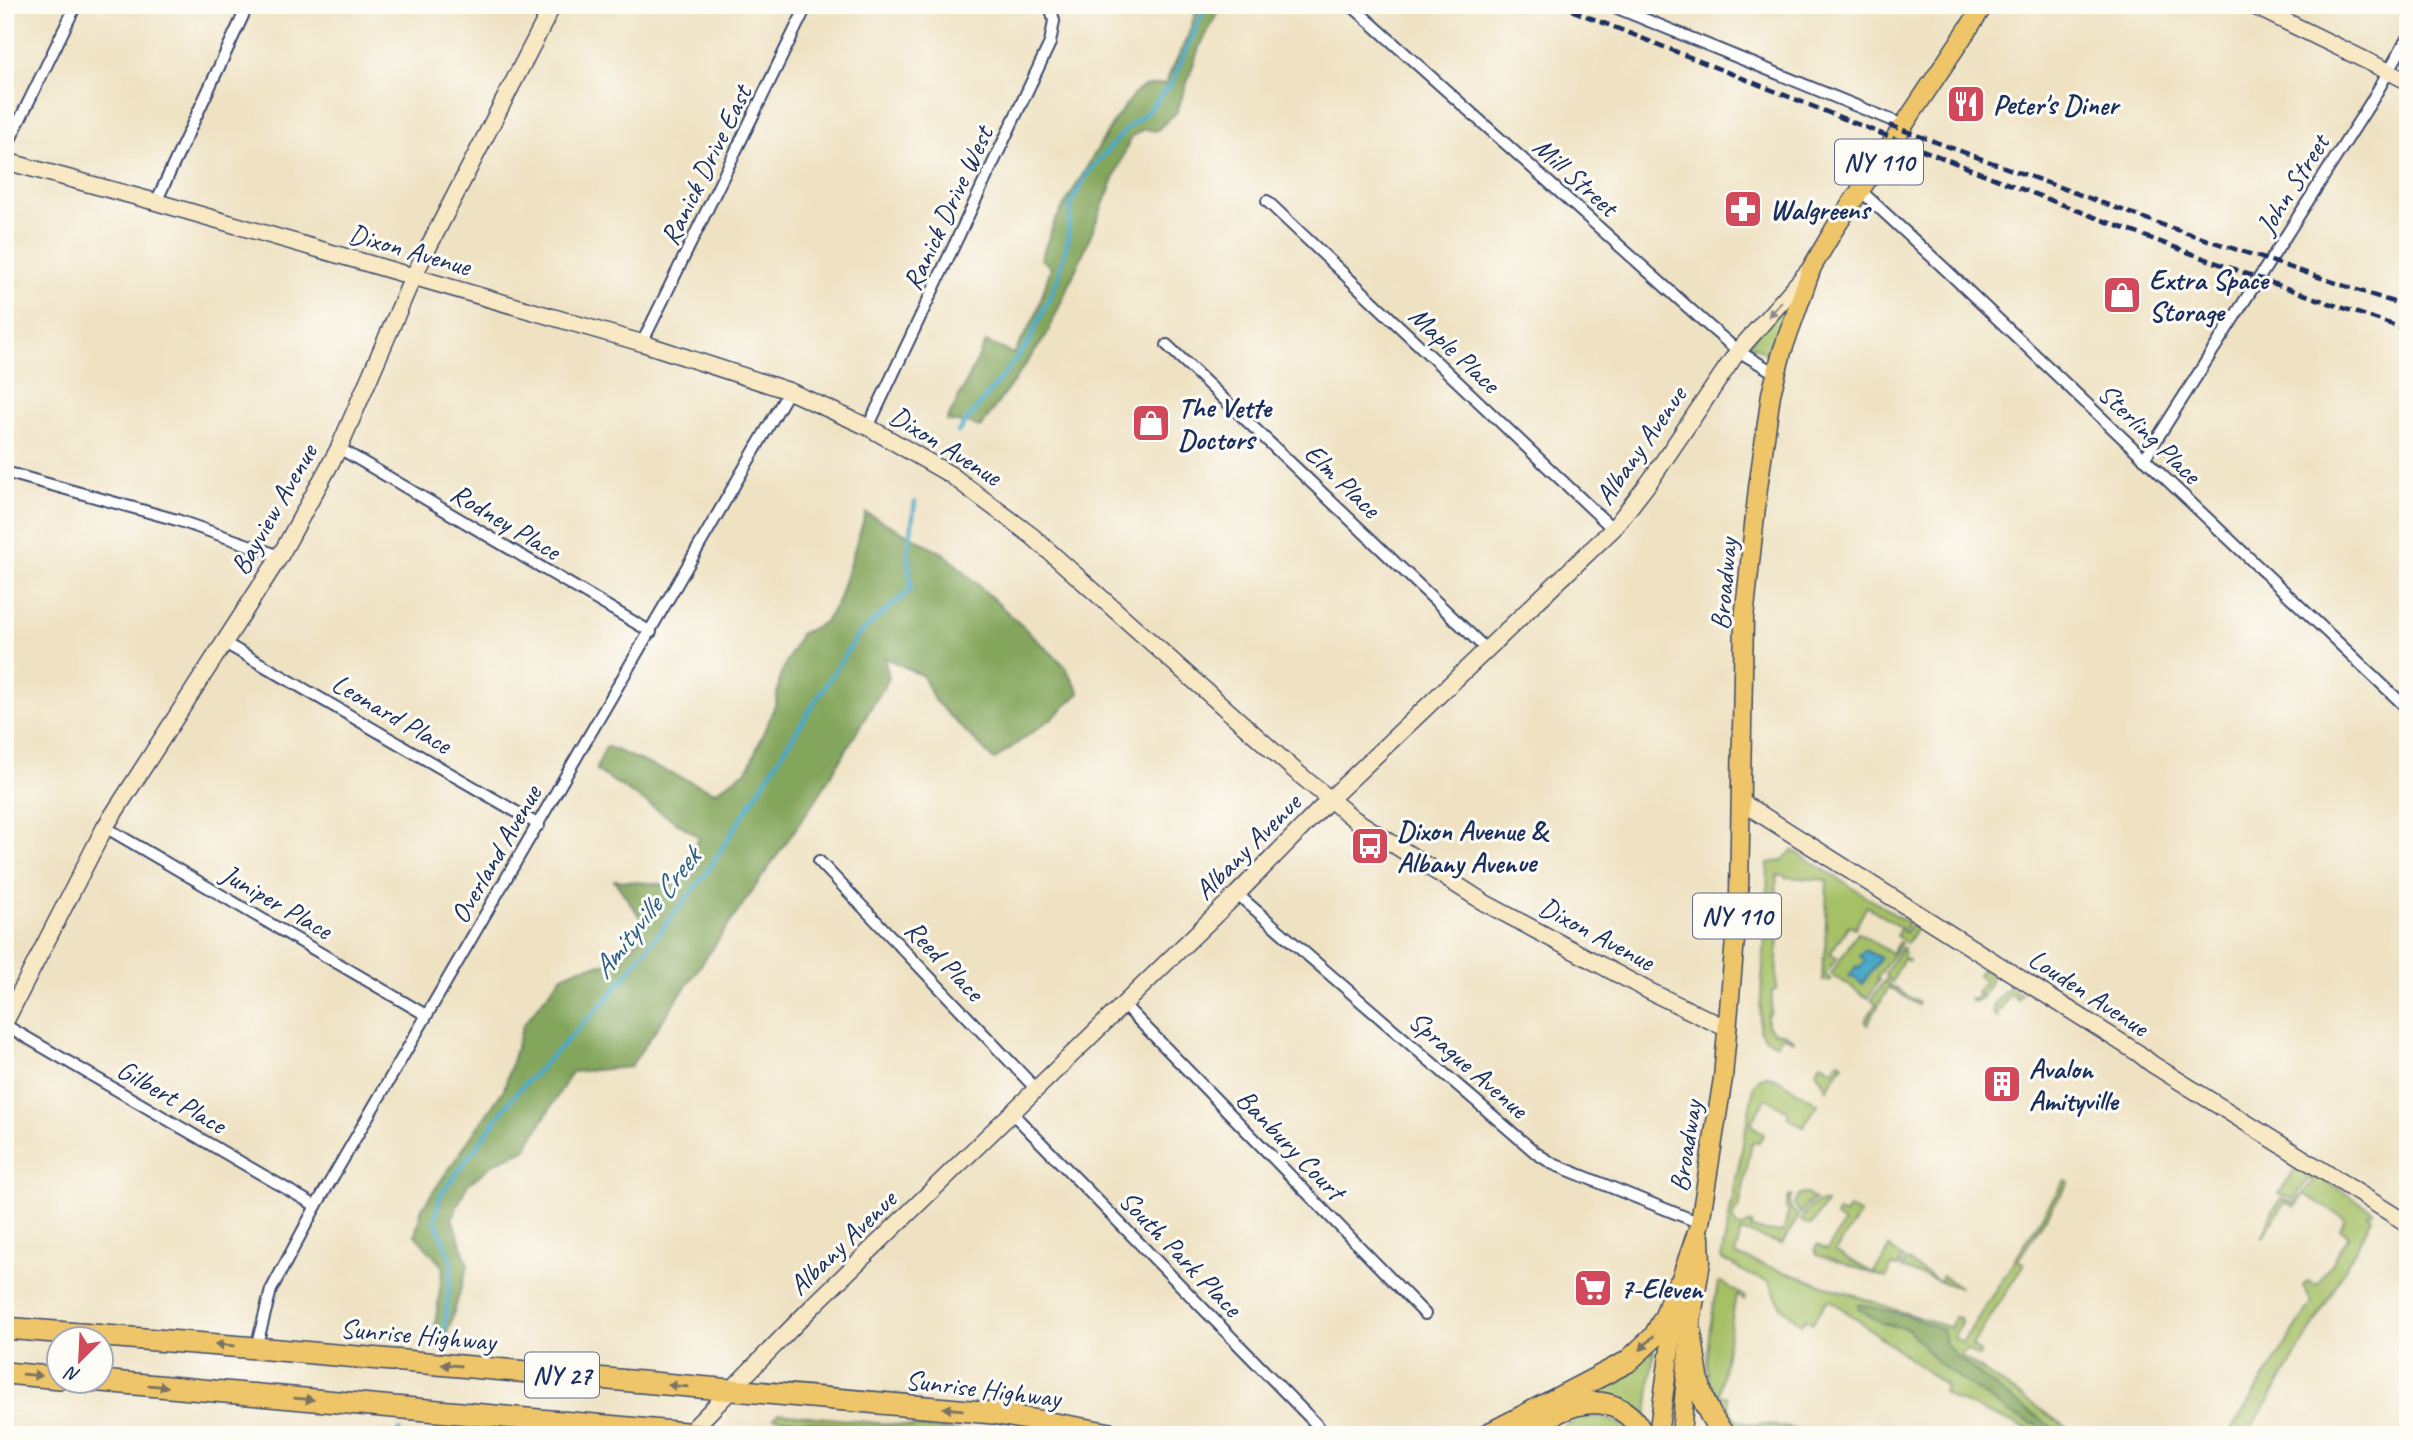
<svg xmlns="http://www.w3.org/2000/svg" width="2413" height="1440" font-family="Caveat,sans-serif">
	<style>
		.green { fill: #a6c066; stroke: #607862; stroke-width: 2 }
		.forest { fill: #84a65b; stroke: #506a5c; stroke-width: 2 }
		.water { fill: #48a9c7; stroke: #326c92; stroke-width: 2 }
		.lines { fill: none; stroke-linecap: round; stroke-linejoin: round }
		.stream { stroke: #48a9c7; stroke-width: 4.5 }
		.street-casing { stroke: #3b4a6d; stroke-width: 14 }
		.secondary-casing { stroke: #3b4a6d; stroke-width: 19 }
		.primary-casing { stroke: #3b4a6d; stroke-width: 21 }
		.highway-casing { stroke: #3b4a6d; stroke-width: 24 }
		.street { stroke: #fff; stroke-width: 10 }
		.secondary { stroke: #f8e8c3; stroke-width: 16 }
		.primary { stroke: #eec569; stroke-width: 18 }
		.highway { stroke: #eec569; stroke-width: 21 }
		.rail { stroke: #1b2f5e; stroke-width: 4.5; stroke-dasharray: 10 5; stroke-linecap: butt }
		.oneway { fill: #8a8c90 }
		.oneway2 { fill: #7a7263 }
		.labels { text-anchor: middle; stroke-width: 6; stroke-linejoin: round; paint-order: stroke }
		.shield { fill: #fdfcf7; stroke: #5f6c8c; stroke-width: 2 }
		.shield-label { font-size: 26px; font-weight: bold; fill: #1b2f5e }
		.poi-label { font-size: 28px; font-weight: bold; fill: #1b2f5e; stroke: #fdfcf7; text-anchor: start }
		.street-label { font-size: 28px; fill: #1b2f5e; stroke: #fdfcf7 }
		.water-label { font-size: 30px; font-style: italic; fill: #2d6088; stroke: #fdfcf7 }
	</style>
	<rect width="100%" height="100%" fill="#fdfcf7"/>
	<filter id="ink" filterUnits="userSpaceOnUse"><feTurbulence type="fractalNoise" baseFrequency=".0143" numOctaves="2"/><feDisplacementMap in="SourceGraphic" scale="14" xChannelSelector="R" yChannelSelector="G"/><feConvolveMatrix kernelMatrix="1 2 1 2 8 2 1 2 1" color-interpolation-filters="sRGB"/></filter>
	<filter id="wash" filterUnits="userSpaceOnUse"><feTurbulence type="fractalNoise" baseFrequency=".00686" numOctaves="4" result="noise"/><feDisplacementMap in="SourceGraphic" scale="28" xChannelSelector="R" yChannelSelector="G"/><feGaussianBlur stdDeviation="1.57" result="paint"/><feColorMatrix in="noise" values="0 0 0 0 0 0 0 0 0 0 0 0 0 0 0 0 0 1.4 0 .05"/><feComposite in="paint" operator="in"/></filter>
	<g filter="url(#wash)">
		<rect width="100%" height="100%" fill="#efe2c3"/>
		<!-- green -->
		<g class="green">
			<polygon points="1794,295 1767,354 1749,343"/>
			<polygon points="1793,850 1908,923 1903,931 1906,932 1911,925 1917,928 1907,943 1896,936 1901,928 1867,906 1855,928 1849,925 1830,954 1837,958 1825,975 1831,979 1830,981 1822,981 1823,958 1825,958 1827,880 1785,877 1785,875 1777,875 1776,902 1767,901 1768,863 1782,861"/>
			<polygon points="1767,904 1776,905 1776,908 1779,908 1776,990 1772,991 1771,1012 1767,1016 1767,1025 1774,1032 1783,1033 1794,1039 1793,1041 1783,1035 1777,1044 1764,1037 1759,1030"/>
			<polygon points="1858,932 1891,953 1899,942 1901,943 1877,978 1879,980 1868,998 1831,974"/>
			<polygon points="1901,948 1904,948 1903,951 1905,953 1903,957 1910,961 1903,959 1892,982 1886,979 1887,976 1885,974"/>
			<polygon points="1982,969 1991,975 1992,979 1980,1000 1972,1002 1970,999 1976,999 1979,995 1976,993 1985,980 1978,975"/>
			<polygon points="1884,981 1919,1003 1918,1005 1889,987 1867,1025 1865,1021 1876,1004 1871,1000"/>
			<path d="M2010,987L2021,994L2017,1000L2013,995L2008,996L2001,1010L1998,1009L1995,1014L1998,1016L1997,1018L1992,1012C1993,1002 2002,992 2010,987Z"/>
			<polygon points="1839,1061 1843,1064 1827,1089 1816,1071 1821,1063 1834,1070"/>
			<path d="M1767,1076L1778,1079L1818,1104L1803,1127L1787,1117L1789,1112L1766,1098L1750,1124L1764,1134L1758,1143H1752L1739,1209L1735,1213L1733,1220L1737,1226L1744,1227L1749,1223L1752,1224L1751,1229L1783,1233L1789,1210L1786,1209L1789,1195H1792C1787,1205 1791,1211 1799,1216L1782,1244L1741,1231L1735,1255L1950,1328L1954,1317L1960,1318L1961,1322L1954,1337L1962,1343L2065,1180L2069,1182L2018,1260L2024,1264L1972,1346L1980,1352V1356H1977L1966,1349L1961,1356L2078,1435H2041L1949,1397L1943,1392L1946,1386L1832,1301L1828,1300L1812,1323L1806,1318L1801,1324L1781,1306L1769,1282L1748,1274L1721,1259L1754,1086L1760,1078Z"/>
			<path d="M2302,1166L2372,1210L2373,1212L2368,1215L2372,1218C2333,1292 2293,1365 2246,1435H2228L2312,1303L2303,1286L2308,1281L2317,1285L2349,1236L2340,1229L2345,1219L2304,1194L2295,1207L2285,1202L2262,1239L2272,1212L2281,1199L2296,1203L2313,1180L2309,1178L2294,1199L2279,1194L2293,1171Z"/>
			<polygon points="1801,1194 1807,1194 1815,1200 1807,1204 1801,1214 1794,1205 1797,1197"/>
			<polygon points="1819,1202 1826,1203 1812,1225 1808,1225 1801,1221 1809,1207"/>
			<polygon points="1849,1208 1860,1215 1835,1251 1873,1273 1887,1254 1886,1253 1889,1247 1903,1258 1898,1267 1891,1266 1887,1278 1817,1255 1815,1249 1817,1245 1827,1250 1844,1223 1836,1217 1838,1211 1845,1215"/>
			<polygon points="1906,1260 1939,1281 1942,1276 1960,1287 1959,1288 1901,1268"/>
			<path d="M1721,1282L1745,1297L1744,1300L1737,1295L1735,1301L1719,1395L1728,1397C1727,1431 1757,1422 1778,1426C1791,1428 1804,1432 1816,1435H1739C1691,1394 1709,1337 1718,1283Z"/>
			<polygon points="1654,1350 1646,1426 1582,1396 1600,1390 1600,1382"/>
			<polygon points="778,1413 995,1435 880,1435 771,1425 776,1422 914,1433 913,1432 774,1418"/>
			<polygon points="1601,1417 1618,1423 1631,1435 1550,1435 1580,1418"/>
		</g>
		<!-- forest -->
		<g class="forest">
			<polygon points="1198,5 1222,5 1199,48 1177,112 1156,131 1144,129 1131,137 1084,251 1046,336 980,428 972,424 947,421 986,342 1014,354 1036,315 1051,267 1041,259 1054,223 1114,121 1134,94 1144,86 1165,84 1188,36"/>
			<polygon points="866,513 945,554 1064,665 1080,693 1055,716 994,760 934,700 923,676 884,657 889,678 819,795 630,1067 572,1072 525,1150 496,1162 467,1185 452,1218 468,1265 446,1338 434,1333 443,1267 415,1235 422,1208 504,1089 523,1025 562,976 580,968 620,961 639,939 640,917 614,880 680,886 699,837 596,770 606,746 715,792 748,769 776,703 780,676 800,634 825,622 838,601"/>
			<polygon points="1858,1304 1906,1315 1942,1330 1945,1335 1945,1342 1956,1356 2003,1393 2053,1428 2045,1429 2009,1413 1937,1362 1908,1329 1882,1323 1859,1309"/>
		</g>
		<!-- water -->
		<polygon class="water" points="1864,950 1881,958 1862,984 1854,977 1852,978 1849,977 1856,966 1859,968 1865,960 1860,956"/>
		<g class="lines">
			<!-- stream -->
			<g class="stream">
				<polyline points="958,432 1028,344 1058,279 1067,244 1071,203 1088,173 1125,130 1146,113 1172,83 1206,5"/>
				<polyline points="437,1347 444,1331 452,1262 435,1220 440,1196 515,1094 607,999 705,875 857,636 911,589 908,554 915,502"/>
				<polyline points="398,1435 400,1430"/>
			</g>
		</g>
	</g>
	<g filter="url(#ink)">
		<g class="lines">
			<defs>
				<g id="street">
					<polyline points="1351,5 1710,327 1738,351 1775,373"/>
					<polyline points="1610,5 1903,125"/>
					<polyline points="5,150 76,5"/>
					<polyline points="1861,191 1944,268 2408,709"/>
					<polyline points="1267,201 1613,529"/>
					<polyline points="156,202 248,5"/>
					<polyline points="642,343 807,5"/>
					<polyline points="1167,345 1486,649"/>
					<polyline points="868,427 1050,43 1054,21 1050,5"/>
					<polyline points="339,448 651,632"/>
					<polyline points="2144,459 2371,102 2408,37"/>
					<polyline points="5,472 177,520 280,556"/>
					<polyline points="223,642 539,825"/>
					<polyline points="105,827 426,1015"/>
					<polyline points="819,861 1037,1090"/>
					<polyline points="1237,894 1536,1153 1553,1164 1700,1223"/>
					<polyline points="1124,1005 1425,1314"/>
					<polyline points="5,1025 316,1206"/>
					<polyline points="1012,1113 1318,1426"/>
					<polyline points="256,1348 271,1290 316,1206 789,391"/>
				</g>
				<g id="secondary">
					<polyline points="2252,5 2408,81"/>
					<polyline points="5,161 156,202 642,343 789,391 868,427 951,475 1032,536 1300,775 1354,819 1485,903 1649,991 1728,1029"/>
					<polyline points="1743,803 2138,1053 2152,1064 2408,1224"/>
					<polyline points="5,1022 105,827 280,556 339,448 413,277 553,5"/>
					<polyline points="687,1435 815,1304 1237,894 1330,799 1613,529 1650,481 1738,351 1810,269"/>
				</g>
				<g id="primary">
					<polyline points="1658,1435 1679,1284 1700,1223 1723,1078 1739,893 1744,619 1758,488 1771,394 1782,352 1812,267 1835,228 1984,5"/>
					<polyline points="1681,1435 1690,1328 1701,1262 1700,1237"/>
				</g>
				<g id="highway">
					<polyline points="5,1328 256,1348 993,1413 1117,1435"/>
					<path d="M1690,1328C1697,1370 1696,1401 1724,1435"/>
					<polyline points="5,1373 60,1378"/>
					<polyline points="90,1380 708,1435"/>
					<polyline points="1487,1435 1627,1362 1654,1337 1666,1315 1674,1291 1679,1284"/>
					<path d="M1523,1435C1549,1414 1588,1391 1621,1410C1631,1416 1638,1423 1642,1435"/>
				</g>
			</defs>
			<!-- street casing -->
			<use href="#street" class="street-casing"/>
			<!-- secondary casing -->
			<use href="#secondary" class="secondary-casing"/>
			<!-- primary casing -->
			<use href="#primary" class="primary-casing"/>
			<!-- highway casing -->
			<use href="#highway" class="highway-casing"/>
			<!-- street -->
			<use href="#street" class="street"/>
			<!-- secondary -->
			<use href="#secondary" class="secondary"/>
			<!-- primary -->
			<use href="#primary" class="primary"/>
			<!-- highway -->
			<use href="#highway" class="highway"/>
			<!-- rail -->
			<g class="rail">
				<path d="M1558,5C1841,116 2120,234 2408,330"/>
				<polyline points="1889,125 2163,225 2408,307"/>
			</g>
		</g>
		<!-- one-way arrows -->
		<defs><path id="oneway-solid" d="M-6-.8H1V-3.2L6.5 0L1 3.2V.8H-6Z" transform="scale(1.75)"/></defs>
		<use class="oneway" href="#oneway-solid" transform="translate(1775 309) rotate(131)"/>
		<g class="oneway2">
			<use href="#oneway-solid" transform="translate(1647 1343) rotate(133)"/>
			<use href="#oneway-solid" transform="translate(225 1345) rotate(-175)"/>
			<use href="#oneway-solid" transform="translate(451 1365) rotate(-175)"/>
			<use href="#oneway-solid" transform="translate(32 1375) rotate(5)"/>
			<use href="#oneway-solid" transform="translate(158 1386) rotate(5)"/>
			<use href="#oneway-solid" transform="translate(678 1386) rotate(-175)"/>
			<use href="#oneway-solid" transform="translate(304 1399) rotate(5)"/>
			<use href="#oneway-solid" transform="translate(953 1409) rotate(-175)"/>
		</g>
	</g>
	<!-- icons -->
	<defs>
		<symbol id="restaurant-square" viewBox="-11 -11 22 22"><rect x="-9" y="-9" width="18" height="18" rx="4" fill="#d1495b" stroke="#fdfcf7"/><path d="M-5-6h1v4h1v-4h1v4h1v-4h1v5L-1.5 .5V6h-2V.5L-5-1ZM5-6V6H3V1.5H1.5Q1.5-4 5-6Z" fill="#fff"/></symbol>
		<symbol id="pharmacy-square" viewBox="-11 -11 22 22"><rect x="-9" y="-9" width="18" height="18" rx="4" fill="#d1495b" stroke="#fdfcf7"/><path d="M-2-6h4v4h4v4h-4v4h-4v-4h-4v-4h4Z" fill="#fff"/></symbol>
		<symbol id="shop-square" viewBox="-11 -11 22 22"><rect x="-9" y="-9" width="18" height="18" rx="4" fill="#d1495b" stroke="#fdfcf7"/><path d="M-5-2.5h2.3a2.7 3.5 0 0 1 5.4 0H5L5.5 6h-11ZM-1.5-2.5h3a1.5 2.3 0 0 0-3 0Z" fill="#fff"/></symbol>
		<symbol id="bus-square" viewBox="-11 -11 22 22"><rect x="-9" y="-9" width="18" height="18" rx="4" fill="#d1495b" stroke="#fdfcf7"/><path d="M-5-6H5V4H4V6H2V4H-2V6H-4V4H-5ZM-3.5-4V0h7V-4ZM-3.5 1.2v1.5H-2V1.2ZM2 1.2v1.5H3.5V1.2Z" fill="#fff"/></symbol>
		<symbol id="building-square" viewBox="-11 -11 22 22"><rect x="-9" y="-9" width="18" height="18" rx="4" fill="#d1495b" stroke="#fdfcf7"/><path d="M-4-6H4V6H1V3H-1V6H-4ZM-2.5-4.3h1.7v1.8h-1.7ZM.8-4.3h1.7v1.8H.8ZM-2.5-1h1.7V.8h-1.7ZM.8-1h1.7V.8H.8Z" fill="#fff"/></symbol>
		<symbol id="supermarket-square" viewBox="-11 -11 22 22"><rect x="-9" y="-9" width="18" height="18" rx="4" fill="#d1495b" stroke="#fdfcf7"/><path d="M-6-5.5h2.5l.6 2H6L4.5 2H-2.5L-4.4-4H-6ZM-1.5 3.2a1.3 1.3 0 1 0 .1 0ZM3 3.2a1.3 1.3 0 1 0 .1 0Z" fill="#fff"/></symbol>
	</defs>
	<g fill-rule="evenodd">
		<use href="#restaurant-square" x="1944" y="82" width="44" height="44"/>
		<use href="#pharmacy-square" x="1721" y="187" width="44" height="44"/>
		<use href="#shop-square" x="2100" y="273" width="44" height="44"/>
		<use href="#shop-square" x="1129" y="401" width="44" height="44"/>
		<use href="#bus-square" x="1348" y="824" width="44" height="44"/>
		<use href="#building-square" x="1980" y="1062" width="44" height="44"/>
		<use href="#supermarket-square" x="1571" y="1266" width="44" height="44"/>
	</g>
	<g class="labels">
		<!-- shield labels -->
		<g class="shield">
			<rect x="1835" y="139.5" width="88" height="45" rx="5"/>
			<rect x="1693" y="893.5" width="88" height="45" rx="5"/>
			<rect x="525" y="1352.5" width="74" height="45" rx="5"/>
		</g>
		<g class="shield-label">
			<text x="1879" y="171">NY 110</text>
			<text x="1737" y="925">NY 110</text>
			<text x="562" y="1384">NY 27</text>
		</g>
		<!-- poi labels -->
		<g class="poi-label">
			<text x="1993" y="114">Peter's Diner</text>
			<text x="1770" y="219">Walgreens</text>
			<text x="2149" y="289">Extra Space<tspan x="2149" dy="32">Storage</tspan></text>
			<text x="1178" y="417">The Vette<tspan x="1178" dy="32">Doctors</tspan></text>
			<text x="1397" y="840">Dixon Avenue &amp;<tspan x="1397" dy="32">Albany Avenue</tspan></text>
			<text x="2029" y="1078">Avalon<tspan x="2029" dy="32">Amityville</tspan></text>
			<text x="1620" y="1298">7-Eleven</text>
		</g>
		<!-- street labels -->
		<g class="street-label">
			<text transform="translate(705 165) rotate(-64)" y="10">Ranick Drive East</text>
			<text transform="translate(1576 176) rotate(42)" y="10">Mill Street</text>
			<text transform="translate(2292 184) rotate(-58)" y="10">John Street</text>
			<text transform="translate(947 208) rotate(-65)" y="10">Ranick Drive West</text>
			<text transform="translate(410 249) rotate(16)" y="10">Dixon Avenue</text>
			<text transform="translate(1455 349) rotate(43)" y="10">Maple Place</text>
			<text transform="translate(2150 433) rotate(44)" y="10">Sterling Place</text>
			<text transform="translate(946 445) rotate(32)" y="10">Dixon Avenue</text>
			<text transform="translate(1640 445) rotate(-55)" y="10">Albany Avenue</text>
			<text transform="translate(1343 480) rotate(44)" y="10">Elm Place</text>
			<text transform="translate(273 509) rotate(-60)" y="10">Bayview Avenue</text>
			<text transform="translate(506 521) rotate(31)" y="10">Rodney Place</text>
			<text transform="translate(1723 584) rotate(-85)" y="10">Broadway</text>
			<text transform="translate(392 713) rotate(30)" y="10">Leonard Place</text>
			<text transform="translate(1247 846) rotate(-45)" y="10">Albany Avenue</text>
			<text transform="translate(495 854) rotate(-60)" y="10">Overland Avenue</text>
			<text transform="translate(277 901) rotate(30)" y="10">Juniper Place</text>
			<text transform="translate(1597 933) rotate(28)" y="10">Dixon Avenue</text>
			<text transform="translate(945 960) rotate(46)" y="10">Reed Place</text>
			<text transform="translate(2089 992) rotate(33)" y="10">Louden Avenue</text>
			<text transform="translate(1469 1064) rotate(41)" y="10">Sprague Avenue</text>
			<text transform="translate(172 1096) rotate(30)" y="10">Gilbert Place</text>
			<text transform="translate(1291 1144) rotate(46)" y="10">Banbury Court</text>
			<text transform="translate(1685 1146) rotate(-81)" y="10">Broadway</text>
			<text transform="translate(842 1242) rotate(-44)" y="10">Albany Avenue</text>
			<text transform="translate(1181 1253) rotate(46)" y="10">South Park Place</text>
			<text transform="translate(418 1334) rotate(5)" y="10">Sunrise Highway</text>
			<text transform="translate(983 1388) rotate(7)" y="10">Sunrise Highway</text>
		</g>
		<!-- water labels -->
		<g class="water-label">
			<text transform="translate(646 913) rotate(-52)" y="10">Amityville Creek</text>
		</g>
	</g>
	<!-- margin -->
	<rect width="2413" height="1440" fill="none" stroke="#fdfcf7" stroke-width="28"/>
	<!-- north arrow -->
	<g transform="translate(80 1360) rotate(204)"><circle r="33" fill="#fdfcf7" stroke="#a3aaba" stroke-width="2"/>
	<path d="M0-5L12 26L0 18L-12 26Z" fill="#d1495b"/>
	<text y="-10" font-size="19" font-weight="bold" text-anchor="middle" fill="#1b2f5e">N</text>
	</g>
</svg>
